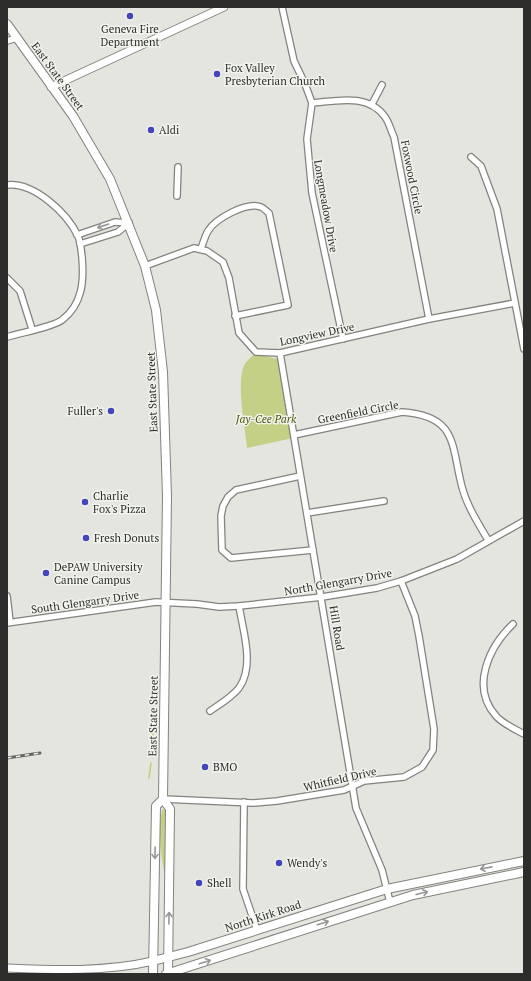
<svg xmlns="http://www.w3.org/2000/svg" width="531" height="981" font-family="'PT Serif',serif">
	<style>
		.green { fill: #c3d086 }
		.lines { fill: none; stroke-linecap: round; stroke-linejoin: round }
		.stream { stroke: #bfcf6a; stroke-width: 1.5 }
		.minor-casing { stroke: #82837e; stroke-width: 8 }
		.tertiary-casing { stroke: #82837e; stroke-width: 9 }
		.secondary-casing { stroke: #82837e; stroke-width: 10 }
		.primary-casing { stroke: #82837e; stroke-width: 10 }
		.minor { stroke: #fff; stroke-width: 5.5 }
		.tertiary { stroke: #fff; stroke-width: 7 }
		.secondary { stroke: #fff; stroke-width: 8 }
		.primary { stroke: #fff; stroke-width: 8 }
		.rail-casing { stroke: #646561; stroke-width: 3 }
		.rail { stroke: #f1f3ed; stroke-width: 1.5; stroke-dasharray: 4.5; stroke-linecap: butt }
		.oneway { stroke: #969695 }
		.poi-dot { fill: #4445ba; stroke: #f1f3ed; stroke-width: 1.5 }
		.labels { text-anchor: middle; stroke-width: 3; stroke-linejoin: round; paint-order: stroke }
		.poi-label { font-size: 11px; fill: #2d2e2b; stroke: #f1f3ed; text-anchor: start }
		.street-label { font-size: 11px; fill: #2d2e2b; stroke: #f1f3ed }
		.park-label { font-size: 11px; font-style: italic; fill: #4f580c; stroke: #f1f3ed }
	</style>
	<rect width="100%" height="100%" fill="#e4e5df"/>
	<!-- green -->
	<g class="green">
		<path d="M255,354L278,359L293,438L247,448C245,428 237,387 243,368C245,362 250,358 255,354Z"/>
		<path d="M163,809L166,810V876C161,867 157,819 163,809Z"/>
	</g>
	<g class="lines">
		<!-- stream -->
		<g class="stream">
			<polyline points="152,756 153,718"/>
			<polyline points="149,778 151,763"/>
		</g>
		<defs>
			<g id="minor">
				<polyline points="282,7 294,61 305,84 312,103 307,139 312,193 343,339"/>
				<polyline points="7,41 17,38"/>
				<path d="M312,103C337,101 368,93 385,117C389,122 391,131 394,137L429,319"/>
				<polyline points="372,104 382,85"/>
				<polyline points="471,157 481,166 497,209 524,349"/>
				<path d="M7,185C34,182 67,213 78,236C81,243 81,250 82,257C84,280 83,304 62,320C53,327 20,333 7,337"/>
				<polyline points="177,196 178,167"/>
				<polyline points="77,235 115,222 129,223"/>
				<polyline points="80,244 118,232 129,223"/>
				<path d="M201,249C203,243 205,236 208,231C215,219 247,201 261,207C264,208 267,212 269,213L288,305L235,316"/>
				<polyline points="145,266 194,248 207,251 223,262 229,278 239,333 256,352 280,353 429,319 515,303"/>
				<polyline points="7,278 20,291 32,329"/>
				<polyline points="280,353 356,808 382,870 390,902"/>
				<path d="M294,435L402,412C458,416 451,445 462,487C467,506 478,523 488,540"/>
				<polyline points="300,476 236,490 228,497 223,506 221,516 222,550 231,558 313,550"/>
				<polyline points="307,513 384,501"/>
				<polyline points="7,596 10,622"/>
				<polyline points="7,623 156,602 197,604 219,607 239,606 322,597 377,588 401,581 457,559 524,521"/>
				<path d="M513,624C489,647 470,687 496,716C503,724 515,729 524,734"/>
				<path d="M210,711C220,704 231,698 239,688C255,666 243,631 239,606"/>
				<polyline points="163,799 253,803 277,801 344,790 364,781 404,777 422,767 433,750 434,729 419,636 415,616 401,581"/>
				<polyline points="244,802 243,889 257,930"/>
			</g>
			<g id="tertiary">
				<polyline points="51,87 224,7"/>
				<path d="M7,968C56,970 106,972 153,961"/>
			</g>
			<g id="secondary">
				<polyline points="153,961 188,952 387,889 524,861"/>
				<polyline points="166,974 413,895 524,872"/>
			</g>
			<g id="primary">
				<polyline points="7,24 73,116 110,179 145,266 156,310 163,372 167,496 163,799 170,809 168,974"/>
				<polyline points="153,974 156,806 163,799"/>
			</g>
		</defs>
		<!-- minor casing -->
		<use href="#minor" class="minor-casing"/>
		<!-- tertiary casing -->
		<use href="#tertiary" class="tertiary-casing"/>
		<!-- secondary casing -->
		<use href="#secondary" class="secondary-casing"/>
		<!-- primary casing -->
		<use href="#primary" class="primary-casing"/>
		<!-- minor -->
		<use href="#minor" class="minor"/>
		<!-- tertiary -->
		<use href="#tertiary" class="tertiary"/>
		<!-- secondary -->
		<use href="#secondary" class="secondary"/>
		<!-- primary -->
		<use href="#primary" class="primary"/>
		<defs>
			<polyline id="rail" points="7,758 40,753"/>
		</defs>
		<!-- rail casing -->
		<use href="#rail" class="rail-casing"/>
		<!-- rail -->
		<use href="#rail" class="rail"/>
	</g>
	<!-- one-way arrows -->
	<defs><path id="oneway-shaft" d="M-6 0H5M1.5-3L5.5 0L1.5 3" fill="none" stroke-width="1.6" stroke-linecap="round" stroke-linejoin="round"/></defs>
	<g class="oneway">
		<use href="#oneway-shaft" transform="translate(103 226) rotate(161)"/>
		<use href="#oneway-shaft" transform="translate(155 853) rotate(91)"/>
		<use href="#oneway-shaft" transform="translate(486 868) rotate(169)"/>
		<use href="#oneway-shaft" transform="translate(422 893) rotate(-14)"/>
		<use href="#oneway-shaft" transform="translate(169 918) rotate(-89)"/>
		<use href="#oneway-shaft" transform="translate(323 923) rotate(-18)"/>
		<use href="#oneway-shaft" transform="translate(205 962) rotate(-18)"/>
	</g>
	<!-- markers -->
	<g class="poi-dot">
		<circle cx="130" cy="16" r="4"/>
		<circle cx="217" cy="74" r="4"/>
		<circle cx="151" cy="130" r="4"/>
		<circle cx="111" cy="411" r="4"/>
		<circle cx="85" cy="502" r="4"/>
		<circle cx="86" cy="538" r="4"/>
		<circle cx="46" cy="573" r="4"/>
		<circle cx="205" cy="767" r="4"/>
		<circle cx="279" cy="863" r="4"/>
		<circle cx="199" cy="883" r="4"/>
	</g>
	<g class="labels">
		<!-- poi labels -->
		<g class="poi-label">
			<text x="130" y="33" text-anchor="middle">Geneva Fire<tspan x="130" dy="13">Department</tspan></text>
			<text x="225" y="72">Fox Valley<tspan x="225" dy="13">Presbyterian Church</tspan></text>
			<text x="159" y="134">Aldi</text>
			<text x="103" y="415" text-anchor="end">Fuller's</text>
			<text x="93" y="500">Charlie<tspan x="93" dy="13">Fox's Pizza</tspan></text>
			<text x="94" y="542">Fresh Donuts</text>
			<text x="54" y="571">DePAW University<tspan x="54" dy="13">Canine Campus</tspan></text>
			<text x="213" y="771">BMO</text>
			<text x="287" y="867">Wendy's</text>
			<text x="207" y="887">Shell</text>
		</g>
		<!-- street labels -->
		<g class="street-label">
			<text transform="translate(58 76) rotate(54)" y="4">East State Street</text>
			<text transform="translate(412 177) rotate(79)" y="4">Foxwood Circle</text>
			<text transform="translate(326 206) rotate(80)" y="4">Longmeadow Drive</text>
			<text transform="translate(317 334) rotate(-12)" y="4">Longview Drive</text>
			<text transform="translate(152 392) rotate(-92)" y="4">East State Street</text>
			<text transform="translate(358 412) rotate(-11)" y="4">Greenfield Circle</text>
			<text transform="translate(338 582) rotate(-10)" y="4">North Glengarry Drive</text>
			<text transform="translate(85 602) rotate(-8)" y="4">South Glengarry Drive</text>
			<text transform="translate(337 628) rotate(81)" y="4">Hill Road</text>
			<text transform="translate(153 716) rotate(-89)" y="4">East State Street</text>
			<text transform="translate(340 779) rotate(-13)" y="4">Whitfield Drive</text>
			<text transform="translate(263 916) rotate(-18)" y="4">North Kirk Road</text>
		</g>
		<!-- park labels -->
		<g class="park-label">
			<text x="266" y="423">Jay-Cee Park</text>
		</g>
	</g>
	<!-- border -->
	<rect width="531" height="981" fill="none" stroke="#2d2e2b" stroke-width="16"/>
</svg>
